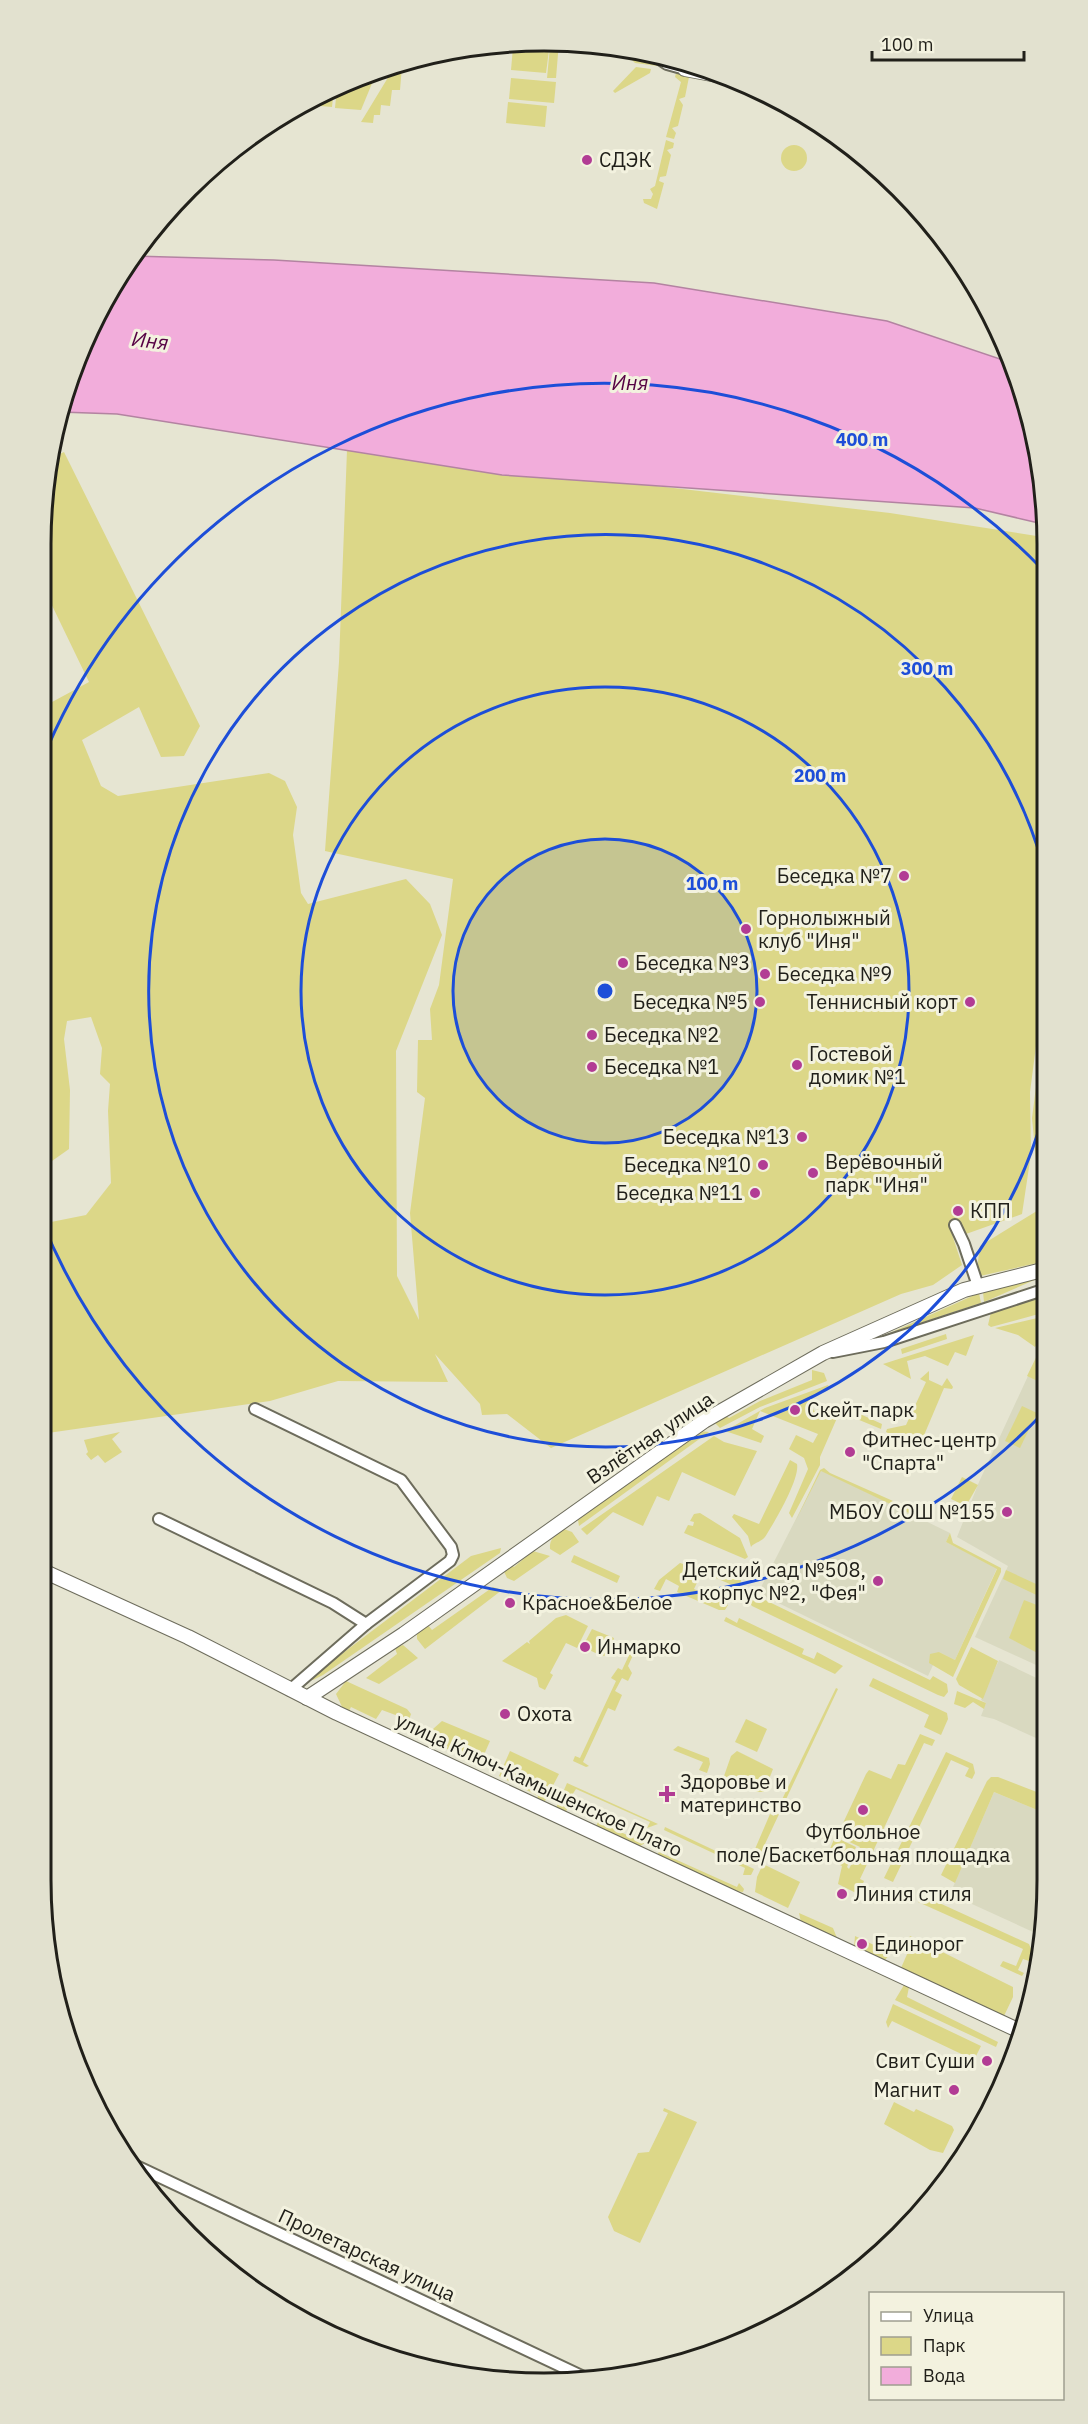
<svg xmlns="http://www.w3.org/2000/svg" width="1088" height="2424" font-family="'IBM Plex Sans',sans-serif">
	<style>
		.built { fill: #d9d9c0 }
		.green { fill: #dcd788 }
		.water { fill: #f2addb; stroke: #b383a1; stroke-width: 1.5 }
		.lines { fill: none; stroke-linecap: round; stroke-linejoin: round }
		.street-casing { stroke: #6d6c5c; stroke-width: 14 }
		.secondary-casing { stroke: #6d6c5c; stroke-width: 16 }
		.street { stroke: #fff; stroke-width: 10 }
		.secondary { stroke: #fff; stroke-width: 14 }
		.ring { fill: none; stroke: #1d4ed8; stroke-width: 3 }
		.poi-dot { fill: #b23c94; stroke: #f3f2df; stroke-width: 2 }
		.labels { text-anchor: middle; stroke-width: 6; stroke-linejoin: round; paint-order: stroke }
		.poi-label { font-size: 20px; fill: #21201a; stroke: #f3f2df; text-anchor: start }
		.street-label { font-size: 20px; fill: #21201a; stroke: #f3f2df }
		.water-label { font-size: 21px; font-style: italic; fill: #550143; stroke: #f3f2df }
		.rim { fill: none; stroke: #21201a; stroke-width: 3 }
		.centre { fill: #1d4ed8; stroke: #f3f2df; stroke-width: 3 }
		.ring-label { font-size: 18px; text-anchor: middle; font-weight: bold; fill: #1d4ed8; stroke: #f3f2df; stroke-width: 6; stroke-linejoin: round; paint-order: stroke }
	</style>
	<rect width="100%" height="100%" fill="#e6e5d2"/>
	<!-- built -->
	<g class="built">
		<polygon points="1046,1337 1047,1670 975,1637 1008,1566 957,1537 979,1482"/>
		<polygon points="821,1470 950,1533 946,1542 997,1568 955,1660 939,1652 928,1676 758,1593"/>
		<polygon points="999,1660 1047,1683 1047,1743 994,1719 981,1716 986,1703 981,1700"/>
		<polygon points="994,1792 1047,1814 1047,1880 1042,1936 950,1894"/>
	</g>
	<!-- green -->
	<g class="green">
		<polygon points="554,42 559,42 556,78 547,78 550,46"/>
		<polygon points="513,47 549,50 546,73 511,70"/>
		<polygon points="623,48 635,49 658,66 635,63 622,50"/>
		<polygon points="419,58 418,67 402,66 400,90 392,90 390,106 381,105 380,115 374,115 373,123 361,122 395,66"/>
		<polygon points="636,67 651,69 650,73 615,93 613,91"/>
		<polygon points="676,73 689,77 685,97 679,99 683,105 678,126 672,128 676,133 674,139 666,137 681,82 675,77"/>
		<polygon points="511,78 556,82 554,103 509,99"/>
		<polygon points="351,79 373,81 361,110 335,108 337,86"/>
		<polygon points="334,88 332,107 309,105 310,101"/>
		<polygon points="508,102 547,106 545,127 506,123"/>
		<polygon points="666,140 674,143 673,148 667,150 671,155 666,176 660,177 659,181 664,183 657,209 644,203 643,199 651,199 653,194 650,189 655,186"/>
		<circle cx="794" cy="158" r="13"/>
		<polygon points="347,450 890,513 1043,537 1045,1176 1038,1181 1032,1118 1041,1048 1036,1046 1030,1092 1031,1154 1022,1214 966,1234 961,1223 949,1225 962,1265 933,1285 901,1294 551,1448 507,1414 482,1415 480,1404 435,1354 448,1382 338,1381 270,1401 41,1434 41,1191 49,1196 51,1222 86,1215 111,1183 108,1111 110,1084 100,1074 102,1048 91,1017 67,1021 64,1039 70,1090 69,1149 52,1161 41,1162 41,708 89,682 46,593 41,544 49,459 64,452 200,726 184,756 161,757 139,707 82,740 101,786 118,796 269,773 285,781 297,807 293,835 301,893 308,904 406,879 430,904 442,935 396,1051 397,1276 419,1320 410,1213 425,1098 417,1092 418,1040 432,1040 430,1009 439,985 453,879 325,851 339,662"/>
		<polygon points="1045,1206 1046,1261 976,1277 980,1246"/>
		<polygon points="1046,1275 1046,1284 1039,1278 984,1302 983,1292"/>
		<polygon points="979,1293 981,1303 890,1333 888,1341 881,1337"/>
		<polygon points="1046,1295 1046,1312 991,1327 988,1325 991,1312"/>
		<polygon points="1046,1316 1046,1329 1035,1347 1018,1335 995,1328"/>
		<polygon points="946,1334 947,1339 902,1354 901,1349"/>
		<polygon points="974,1335 966,1356 955,1352 948,1366 925,1356 907,1361 911,1379 883,1364"/>
		<polygon points="1046,1337 1046,1385 1027,1376"/>
		<polygon points="812,1370 824,1373 827,1381 760,1407 720,1428 712,1420 721,1413 729,1418 760,1401 812,1380"/>
		<polygon points="929,1371 929,1380 942,1386 947,1378 953,1387 952,1389 944,1388 922,1440 927,1445 920,1449 886,1432 887,1429 906,1425 926,1382 920,1379"/>
		<polygon points="828,1385 830,1389 809,1398 814,1411 831,1405 837,1418 820,1457 820,1465 792,1518 789,1513 808,1469 804,1458 789,1449 796,1435 813,1443 818,1434 760,1411 752,1429 764,1436 761,1443 725,1431 765,1408"/>
		<polygon points="850,1401 860,1414 882,1424 881,1429 852,1417 846,1403"/>
		<polygon points="1022,1406 1037,1413 1020,1448 1005,1441"/>
		<polygon points="700,1431 709,1432 579,1526 578,1520"/>
		<polygon points="120,1432 112,1439 122,1452 105,1463 98,1455 91,1460 86,1454 88,1452 84,1440"/>
		<polygon points="714,1436 724,1442 757,1451 735,1496 682,1472 669,1501 657,1496 643,1526 613,1512 587,1535 581,1529"/>
		<path d="M790,1460L797,1464C800,1479 774,1523 765,1537C761,1542 754,1543 751,1547L748,1536L732,1517L734,1514L759,1524Z"/>
		<polygon points="824,1468 830,1473 911,1509 911,1514 821,1471 795,1522 820,1470"/>
		<polygon points="962,1477 978,1485 966,1506 951,1499"/>
		<polygon points="700,1513 740,1538 748,1557 745,1559 684,1533 688,1525 693,1526 694,1522 690,1521 694,1514"/>
		<path d="M564,1529L572,1532L579,1542L560,1555L550,1549C549,1538 556,1535 564,1529Z"/>
		<polygon points="950,1533 953,1543 1001,1568 1001,1572 953,1677 929,1663 930,1654 939,1652 955,1660 997,1569 946,1542"/>
		<polygon points="501,1548 500,1553 323,1675 313,1680 310,1678 471,1556"/>
		<polygon points="526,1549 550,1556 514,1581 507,1578 502,1567 508,1561 514,1567 527,1556"/>
		<polygon points="574,1555 620,1576 617,1583 571,1562"/>
		<polygon points="680,1563 714,1573 716,1570 735,1578 741,1568 744,1570 739,1588 702,1572 694,1589 728,1605 725,1610 719,1610 677,1592 679,1586 666,1579 660,1591 654,1589 659,1580"/>
		<polygon points="1006,1570 1047,1589 1047,1600 1003,1579"/>
		<polygon points="493,1587 502,1590 425,1649 417,1639 417,1633 427,1624 432,1630"/>
		<polygon points="757,1596 930,1680 933,1676 947,1684 948,1692 944,1697 938,1695 752,1606 748,1601"/>
		<polygon points="1024,1600 1047,1609 1047,1658 1009,1638"/>
		<polygon points="566,1615 588,1626 577,1648 566,1643 550,1673 553,1675 545,1690 539,1687 537,1678 502,1661 527,1642 530,1644 529,1641 556,1618"/>
		<polygon points="726,1617 737,1623 739,1618 804,1649 802,1654 814,1659 817,1652 843,1666 835,1674 724,1621"/>
		<polygon points="592,1629 614,1638 609,1655 602,1656 587,1649 588,1646 584,1644"/>
		<polygon points="403,1645 418,1658 379,1684 366,1678 397,1654 395,1648"/>
		<polygon points="971,1647 998,1661 983,1699 959,1685 956,1679"/>
		<polygon points="631,1651 634,1653 628,1666 632,1673 628,1681 622,1678 615,1691 622,1695 615,1711 608,1708 583,1762 589,1766 586,1767 573,1761 575,1756 580,1758 616,1681 611,1678 618,1668 622,1670"/>
		<polygon points="873,1678 947,1713 948,1719 941,1735 924,1727 929,1715 869,1686"/>
		<polygon points="346,1681 407,1709 411,1714 409,1720 382,1710 376,1719 351,1707 349,1711 343,1709 336,1694"/>
		<polygon points="836,1688 838,1689 755,1865 749,1863 770,1814 774,1816"/>
		<polygon points="957,1691 986,1703 984,1709 973,1702 965,1708 954,1704"/>
		<polygon points="746,1719 767,1729 757,1752 735,1742"/>
		<polygon points="442,1721 490,1741 479,1766 432,1741 433,1729"/>
		<polygon points="920,1734 935,1740 932,1746 924,1743 860,1879 864,1881 860,1890 867,1892 864,1897 838,1884 842,1866 834,1862 829,1851 835,1837 856,1847 847,1867 849,1869 860,1847 837,1836 866,1774 869,1770 891,1779 898,1764 905,1765"/>
		<polygon points="678,1746 709,1758 710,1764 707,1773 699,1770 703,1762 673,1750"/>
		<polygon points="510,1751 559,1774 544,1803 537,1799 538,1796 499,1776"/>
		<polygon points="737,1751 773,1769 764,1792 755,1792 724,1776 731,1756"/>
		<polygon points="946,1752 973,1764 975,1773 972,1779 965,1776 969,1768 951,1760 893,1882 884,1878"/>
		<polygon points="991,1777 998,1777 1047,1796 1047,1814 994,1792 955,1883 941,1875 987,1781"/>
		<polygon points="567,1783 658,1824 647,1828 650,1822 576,1789 572,1795 564,1790"/>
		<polygon points="559,1801 568,1806 566,1812 596,1826 598,1822 645,1843 640,1846 556,1808"/>
		<polygon points="665,1827 754,1869 751,1875 743,1875 745,1868 664,1830"/>
		<polygon points="659,1852 737,1887 739,1883 744,1889 743,1892 736,1891 657,1855"/>
		<polygon points="763,1864 800,1882 788,1908 755,1892 757,1877"/>
		<polygon points="924,1896 1029,1944 1033,1954 1029,1961 1023,1959 1018,1970 1024,1973 1022,1976 1000,1966 1003,1961 1016,1966 1023,1949 918,1902"/>
		<polygon points="799,1913 833,1928 837,1938 831,1938 801,1922"/>
		<polygon points="855,1936 891,1953 885,1960 880,1960 854,1947"/>
		<polygon points="910,1936 1013,1987 1013,1997 1004,2016 901,1968 908,1952 904,1949"/>
		<polygon points="904,1985 909,1987 907,1997 998,2042 996,2047 895,2000"/>
		<polygon points="893,2004 981,2046 974,2060 892,2021 888,2028 886,2022"/>
		<polygon points="894,2102 914,2112 916,2109 952,2126 954,2130 943,2153 930,2150 884,2124"/>
		<polygon points="664,2108 697,2122 640,2243 614,2231 608,2217 638,2153 649,2152 668,2113 663,2111"/>
	</g>
	<!-- water -->
	<polygon class="water" points="133,256 274,260 654,283 887,321 1012,363 1043,478 1043,524 975,508 502,475 117,414 61,412 79,352"/>
	<g class="lines">
		<defs>
			<g id="street">
				<polyline points="649,52 667,64 685,69"/>
				<polyline points="955,1225 964,1244 978,1286"/>
				<polyline points="833,1352 884,1342 1046,1289"/>
				<polyline points="255,1409 401,1480 451,1547 453,1555 450,1561 366,1624 290,1690"/>
				<polyline points="159,1519 333,1603 366,1624"/>
				<polyline points="130,2163 588,2379"/>
			</g>
			<g id="secondary">
				<polyline points="686,64 685,69 733,78"/>
				<polyline points="41,1570 188,1637 337,1713 1022,2032"/>
				<polyline points="307,1698 404,1634 704,1421 823,1353 964,1290 1046,1269"/>
			</g>
		</defs>
		<!-- street casing -->
		<use href="#street" class="street-casing"/>
		<!-- secondary casing -->
		<use href="#secondary" class="secondary-casing"/>
		<!-- street -->
		<use href="#street" class="street"/>
		<!-- secondary -->
		<use href="#secondary" class="secondary"/>
	</g>
	<!-- distance rings -->
	<circle cx="605" cy="991" r="152" fill="#1d4ed8" fill-opacity=".12"/>
	<g class="ring">
		<circle cx="605" cy="991" r="152"/>
		<circle cx="605" cy="991" r="304"/>
		<path d="M1044 1113A456 456 0 1 1 1043 865"/>
		<path d="M1046 1410A608 608 0 0 1 41 1219M41 763A608 608 0 0 1 1042 569"/>
	</g>
	<!-- markers -->
	<g class="poi-dot">
		<circle cx="587" cy="160" r="6"/>
		<circle cx="904" cy="876" r="6"/>
		<circle cx="746" cy="929" r="6"/>
		<circle cx="623" cy="963" r="6"/>
		<circle cx="765" cy="974" r="6"/>
		<circle cx="760" cy="1002" r="6"/>
		<circle cx="970" cy="1002" r="6"/>
		<circle cx="592" cy="1035" r="6"/>
		<circle cx="797" cy="1065" r="6"/>
		<circle cx="592" cy="1067" r="6"/>
		<circle cx="802" cy="1137" r="6"/>
		<circle cx="763" cy="1165" r="6"/>
		<circle cx="813" cy="1173" r="6"/>
		<circle cx="755" cy="1193" r="6"/>
		<circle cx="958" cy="1211" r="6"/>
		<circle cx="795" cy="1410" r="6"/>
		<circle cx="850" cy="1452" r="6"/>
		<circle cx="1007" cy="1512" r="6"/>
		<circle cx="878" cy="1581" r="6"/>
		<circle cx="510" cy="1603" r="6"/>
		<circle cx="585" cy="1647" r="6"/>
		<circle cx="505" cy="1714" r="6"/>
		<path d="M664 1785h6v6h6v6h-6v6h-6v-6h-6v-6h6z"/>
		<circle cx="863" cy="1810" r="6"/>
		<circle cx="842" cy="1894" r="6"/>
		<circle cx="862" cy="1944" r="6"/>
		<circle cx="987" cy="2061" r="6"/>
		<circle cx="954" cy="2090" r="6"/>
	</g>
	<g class="labels">
		<!-- poi labels -->
		<g class="poi-label">
			<text x="599" y="167">СДЭК</text>
			<text x="892" y="883" text-anchor="end">Беседка №7</text>
			<text x="758" y="925">Горнолыжный<tspan x="758" dy="23">клуб "Иня"</tspan></text>
			<text x="635" y="970">Беседка №3</text>
			<text x="777" y="981">Беседка №9</text>
			<text x="748" y="1009" text-anchor="end">Беседка №5</text>
			<text x="958" y="1009" text-anchor="end">Теннисный корт</text>
			<text x="604" y="1042">Беседка №2</text>
			<text x="809" y="1061">Гостевой<tspan x="809" dy="23">домик №1</tspan></text>
			<text x="604" y="1074">Беседка №1</text>
			<text x="790" y="1144" text-anchor="end">Беседка №13</text>
			<text x="825" y="1169">Верёвочный<tspan x="825" dy="23">парк "Иня"</tspan></text>
			<text x="751" y="1172" text-anchor="end">Беседка №10</text>
			<text x="743" y="1200" text-anchor="end">Беседка №11</text>
			<text x="970" y="1218">КПП</text>
			<text x="807" y="1417">Скейт-парк</text>
			<text x="862" y="1447">Фитнес-центр<tspan x="862" dy="23">"Спарта"</tspan></text>
			<text x="995" y="1519" text-anchor="end">МБОУ СОШ №155</text>
			<text x="866" y="1577" text-anchor="end">Детский сад №508,<tspan x="866" dy="23">корпус №2, "Фея"</tspan></text>
			<text x="522" y="1610">Красное&amp;Белое</text>
			<text x="597" y="1654">Инмарко</text>
			<text x="517" y="1721">Охота</text>
			<text x="680" y="1789">Здоровье и<tspan x="680" dy="23">материнство</tspan></text>
			<text x="863" y="1839" text-anchor="middle">Футбольное<tspan x="863" dy="23">поле/Баскетбольная площадка</tspan></text>
			<text x="854" y="1901">Линия стиля</text>
			<text x="874" y="1951">Единорог</text>
			<text x="975" y="2068" text-anchor="end">Свит Суши</text>
			<text x="942" y="2097" text-anchor="end">Магнит</text>
		</g>
		<!-- street labels -->
		<g class="street-label">
			<text transform="translate(650 1438) rotate(-34)" y="7">Взлётная улица</text>
			<text transform="translate(539 1785) rotate(25)" y="7">улица Ключ-Камышенское Плато</text>
			<text transform="translate(367 2255) rotate(25)" y="7">Пролетарская улица</text>
		</g>
		<!-- water labels -->
		<g class="water-label">
			<text transform="translate(150 341) rotate(7)" y="7">Иня</text>
			<text x="630" y="390">Иня</text>
		</g>
	</g>
	<!-- crop -->
	<path d="M0 0H1088V2424H0ZM544 51H544A493 493 0 0 1 1037 544V1880A493 493 0 0 1 544 2373H544A493 493 0 0 1 51 1880V544A493 493 0 0 1 544 51Z" fill="#e2e1cf" fill-rule="evenodd"/>
	<path class="rim" d="M544 51H544A493 493 0 0 1 1037 544V1880A493 493 0 0 1 544 2373H544A493 493 0 0 1 51 1880V544A493 493 0 0 1 544 51Z"/>
	<circle cx="605" cy="991" r="9" class="centre"/>
	<g class="ring-label">
		<text x="862" y="446">400 m</text>
		<text x="927" y="675">300 m</text>
		<text x="820" y="782">200 m</text>
		<text x="712" y="890">100 m</text>
	</g>
	<!-- legend -->
	<rect x="869" y="2292" width="195" height="108" fill="#f3f2df" stroke="#9f9e90" stroke-width="1.5"/>
	<rect x="881" y="2312" width="30" height="9" fill="#ffffff" stroke="#9f9e90" stroke-width="1.5"/>
	<text x="923" y="2322" font-size="18" fill="#21201a">Улица</text>
	<rect x="881" y="2337" width="30" height="18" fill="#dcd788" stroke="#9f9e90" stroke-width="1.5"/>
	<text x="923" y="2352" font-size="18" fill="#21201a">Парк</text>
	<rect x="881" y="2367" width="30" height="18" fill="#f2addb" stroke="#9f9e90" stroke-width="1.5"/>
	<text x="923" y="2382" font-size="18" fill="#21201a">Вода</text>
	<!-- scale -->
	<path d="M872 51v9h152v-9" fill="none" stroke="#21201a" stroke-width="3"/>
	<text x="881" y="51" font-size="18" fill="#21201a" stroke="#f3f2df" stroke-width="4.5" paint-order="stroke">100 m</text>
</svg>
